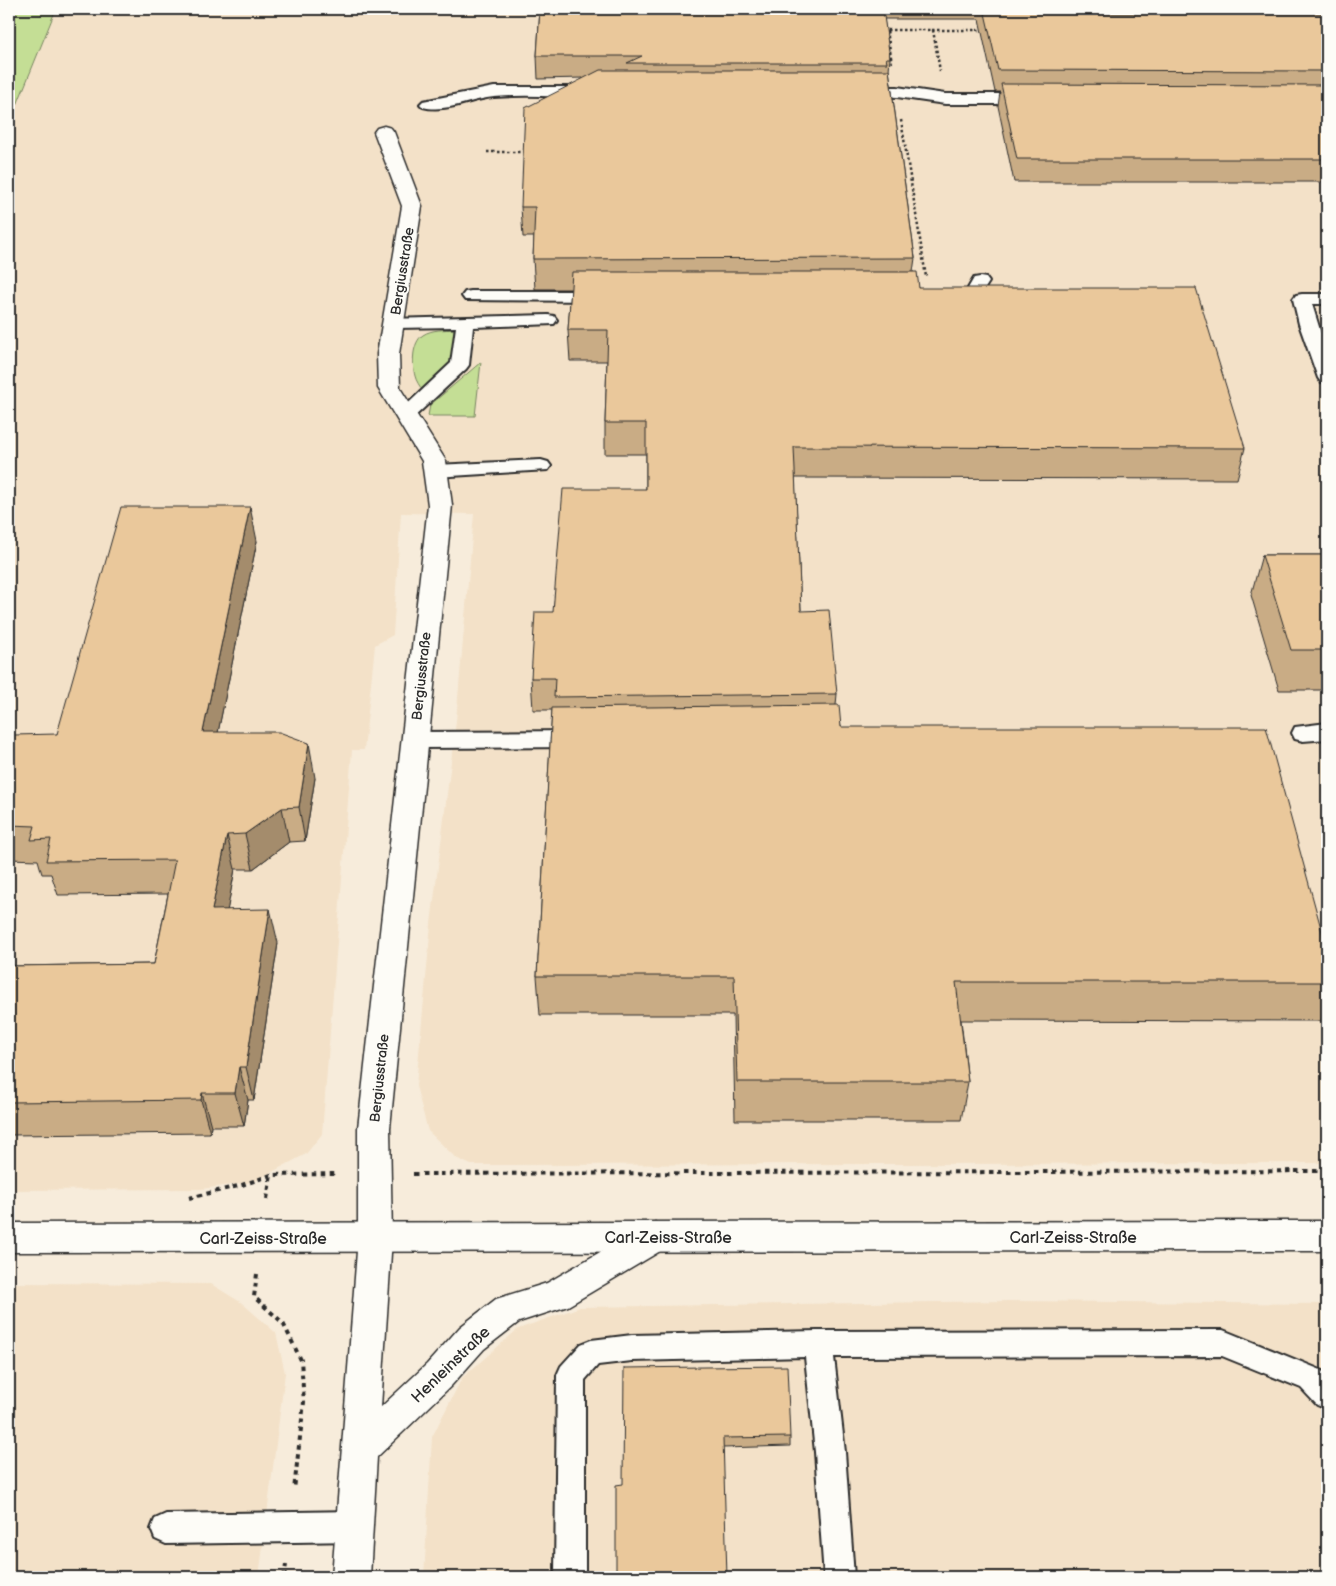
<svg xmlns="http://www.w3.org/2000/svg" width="1336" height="1586" font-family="'Balsamiq Sans',sans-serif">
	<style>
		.built { fill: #f3e1c8 }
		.green { fill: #c4de95; stroke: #788460 }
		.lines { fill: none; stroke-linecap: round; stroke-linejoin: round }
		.service-casing { stroke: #2b2b2b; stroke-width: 4 }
		.minor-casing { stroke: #2b2b2b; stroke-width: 3 }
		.secondary-casing { stroke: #2b2b2b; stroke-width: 3 }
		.path-far1 { stroke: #2b2b2b; stroke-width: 2.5; stroke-dasharray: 2.5 2.5; stroke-linecap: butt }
		.path { stroke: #2b2b2b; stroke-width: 4; stroke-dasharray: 4.5 4.5; stroke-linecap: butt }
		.service { fill: #fdfcf7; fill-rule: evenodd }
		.minor { fill: #fdfcf7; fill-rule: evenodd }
		.secondary { fill: #fdfcf7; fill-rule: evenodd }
		.wall { fill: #c9ac85; stroke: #2b2b2b }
		.shaded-wall { fill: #a48c6c; stroke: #2b2b2b }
		.building { fill: #eac89b; stroke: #2b2b2b }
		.labels { text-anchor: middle; stroke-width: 4; stroke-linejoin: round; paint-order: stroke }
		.street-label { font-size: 14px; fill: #2b2b2b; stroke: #fdfcf7 }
		.near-street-label { font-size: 16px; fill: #2b2b2b; stroke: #fdfcf7 }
	</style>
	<rect width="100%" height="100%" fill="#f7ecdb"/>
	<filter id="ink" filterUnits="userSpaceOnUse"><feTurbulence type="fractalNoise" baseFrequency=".02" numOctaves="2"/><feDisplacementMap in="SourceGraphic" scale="10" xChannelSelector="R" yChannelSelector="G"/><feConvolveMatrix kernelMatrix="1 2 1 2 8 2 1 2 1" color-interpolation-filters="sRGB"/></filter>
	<g filter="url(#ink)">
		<!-- built -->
		<g class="built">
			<polygon points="56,9 1327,9 1327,1163 471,1165 456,1158 428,1131 416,1086 431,924 456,721 474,514 401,513 393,635 375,645 364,750 352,750 322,1134 306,1154 253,1182 201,1189 9,1190 9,105 17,105"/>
			<polygon points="9,1283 211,1284 242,1303 276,1333 285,1373 259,1577 9,1577"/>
			<polygon points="1010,1301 1327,1304 1327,1577 424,1577 432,1437 462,1378 518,1329 580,1307"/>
		</g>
		<!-- green -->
		<g class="green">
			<polygon points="9,9 56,9 17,105 9,105"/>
			<path d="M454,329L451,362L422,390C420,386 416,381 415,376C412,365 412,342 423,335C432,329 444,330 454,329Z"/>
			<polygon points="481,362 475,416 428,416 430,405"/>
		</g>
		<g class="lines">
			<defs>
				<g id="service">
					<path d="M494,87H587L592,89L595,92L592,95L587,97C557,97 525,94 494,97C471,99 446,113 423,107L420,104L423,101Z"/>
					<polygon points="861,87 897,87 945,94 1029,94 1034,96 1037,99 1034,102 1029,104 945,104 897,97 856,95 853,92 856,89"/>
					<polygon points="980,277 986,278 989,282 978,299 972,300 944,299 941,295 944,291 967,290 974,278"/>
					<polygon points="471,291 601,291 607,292 610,296 607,300 601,301 465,300 462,296 465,292"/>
					<polygon points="1302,294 1327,294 1327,304 1312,304 1327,353 1327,383 1321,382 1318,378 1299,324 1293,299 1296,295"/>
					<polygon points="548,315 554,316 557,320 554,324 473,327 469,365 466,369 413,418 406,420 399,418 397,414 451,363 456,327 394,328 388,327 385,323 388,319"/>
					<polygon points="541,460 548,462 551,466 548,470 435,477 428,475 425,471 428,467 435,465"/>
					<polygon points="1327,723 1327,739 1303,741 1295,739 1292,733 1295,727"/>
					<polygon points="580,731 588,733 591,739 588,745 580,747 414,748 406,746 403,740 406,734 414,732"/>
					<polygon points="1223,1330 1321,1370 1327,1376 1327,1409 1317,1405 1301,1388 1222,1356 834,1357 845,1452 854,1577 824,1577 815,1452 805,1357 632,1361 598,1365 585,1380 585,1577 555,1577 557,1375 561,1366 581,1344 591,1340 632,1335 818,1331"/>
					<polygon points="356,1511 367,1516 371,1526 367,1536 356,1541 166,1544 155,1539 151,1529 155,1519 166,1514"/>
				</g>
				<polygon id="minor" points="384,126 391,128 394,132 422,206 399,354 400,388 446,461 452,505 390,1128 392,1238 381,1407 427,1364 460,1327 496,1299 547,1283 643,1227 655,1222 667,1227 672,1237 667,1247 568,1306 519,1322 484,1349 451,1386 377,1457 370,1577 332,1577 358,1238 358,1128 428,505 422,461 378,388 377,354 402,206 374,132 377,128"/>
				<polygon id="secondary" points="1327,1221 1327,1251 9,1252 9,1223"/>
			</defs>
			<!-- service casing -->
			<use href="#service" class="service-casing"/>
			<!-- minor casing -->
			<use href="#minor" class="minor-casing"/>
			<!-- secondary casing -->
			<use href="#secondary" class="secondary-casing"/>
			<!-- path-far1 -->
			<g class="path-far1">
				<polyline points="883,30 887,30 892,64"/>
				<polyline points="887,30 984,30"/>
				<polyline points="933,30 940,71"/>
				<polyline points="901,120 926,277"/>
				<polyline points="487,152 526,152"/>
			</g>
			<!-- path -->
			<g class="path">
				<polyline points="413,1174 1327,1171"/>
				<polyline points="189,1198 242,1185 271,1175 335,1174"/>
				<polyline points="267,1199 271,1175"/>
				<polyline points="257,1274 254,1297 283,1323 301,1360 304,1402 294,1490"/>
				<polyline points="284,1577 286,1565"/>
			</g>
			<!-- service -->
			<use href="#service" class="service"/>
			<!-- minor -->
			<use href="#minor" class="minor"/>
			<!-- secondary -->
			<use href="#secondary" class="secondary"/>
		</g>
		<!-- wall -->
		<g class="wall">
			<polygon points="540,9 1094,9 1095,13 1327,13 1327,182 1014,182 998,106 1000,92 995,92 979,19 884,19 890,58 889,70 915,258 913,272 919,288 1245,448 1237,479 795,478 801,611 837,694 836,705 841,727 1327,950 1327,1004 1321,1021 961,1020 968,1082 961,1120 735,1120 733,1015 540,1015 537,976 552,710 533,710 531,678 553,612 646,489 646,454 605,454 605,423 607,361 570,361 568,330 571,289 535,289 533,259 534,237 523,237 521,207 583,78 538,79 537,56"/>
			<polygon points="257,541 218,732 315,778 305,841 289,842 253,869 235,869 227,910 278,943 254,1100 248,1100 244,1126 211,1126 210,1133 9,1135 9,966 154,964 168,894 58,895 51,874 42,874 38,860 9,859 9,754 57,734"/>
			<polygon points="1262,555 1327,555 1327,690 1279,690 1251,595"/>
			<polygon points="624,1368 790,1437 790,1446 723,1448"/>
		</g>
		<!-- shaded-wall -->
		<g class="shaded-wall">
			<polygon points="250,507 257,541 211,767 203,732"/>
			<polygon points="309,743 315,778 305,841 299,807"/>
			<polygon points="282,808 289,842 253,869 245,834"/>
			<polygon points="227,835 235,869 221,944 212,910"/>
			<polygon points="270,909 278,943 254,1100 246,1067"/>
			<polygon points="239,1067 248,1100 244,1126 235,1093"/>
			<polygon points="202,1093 211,1126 210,1133 201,1100"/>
		</g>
		<!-- building -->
		<g class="building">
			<polygon points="540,9 883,9 890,58 886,58 887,63 627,63 642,56 537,56"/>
			<polygon points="984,9 1094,9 1095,13 1327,13 1327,71 998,70"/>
			<polygon points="600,70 889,70 915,258 533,259 535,207 521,207 525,108"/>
			<polygon points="1001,84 1327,85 1327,159 1017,159"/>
			<polygon points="572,272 917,272 919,288 1196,288 1245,448 794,447 801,611 829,610 837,694 554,697 555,678 531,678 535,612 553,612 563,489 646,489 646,423 605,423 608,330 568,330"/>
			<polygon points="121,507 250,507 203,732 279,732 309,743 299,807 282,808 245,834 227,835 212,910 270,909 246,1067 239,1067 235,1093 202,1093 201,1100 9,1102 9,966 154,964 175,860 46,861 51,839 31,840 35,826 9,825 9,754 14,735 57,734"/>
			<polygon points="1262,555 1327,555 1327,650 1291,650"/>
			<polygon points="839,705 841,727 1266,727 1327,950 1327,982 956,982 968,1082 737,1082 734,976 537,976 552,708"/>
			<polygon points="787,1366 790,1437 723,1438 727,1577 616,1577 616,1485 623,1484 624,1368"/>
		</g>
	</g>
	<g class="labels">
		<!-- street labels -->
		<g class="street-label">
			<text transform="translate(402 271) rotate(-81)" y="5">Bergiusstraße</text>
			<text transform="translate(421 676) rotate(-84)" y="5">Bergiusstraße</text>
			<text transform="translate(379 1078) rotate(-84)" y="5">Bergiusstraße</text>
		</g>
		<!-- near-street labels -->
		<g class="near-street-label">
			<text x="668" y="1243">Carl-Zeiss-Straße</text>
			<text x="1073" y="1243">Carl-Zeiss-Straße</text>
			<text x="263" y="1244">Carl-Zeiss-Straße</text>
			<text transform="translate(450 1364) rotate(-44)" y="6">Henleinstraße</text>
		</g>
	</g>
	<!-- margin -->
	<rect width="1336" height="1586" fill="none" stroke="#fdfcf7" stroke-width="30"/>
	<rect x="15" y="15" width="1306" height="1556" fill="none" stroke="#2b2b2b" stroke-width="2" filter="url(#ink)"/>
</svg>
